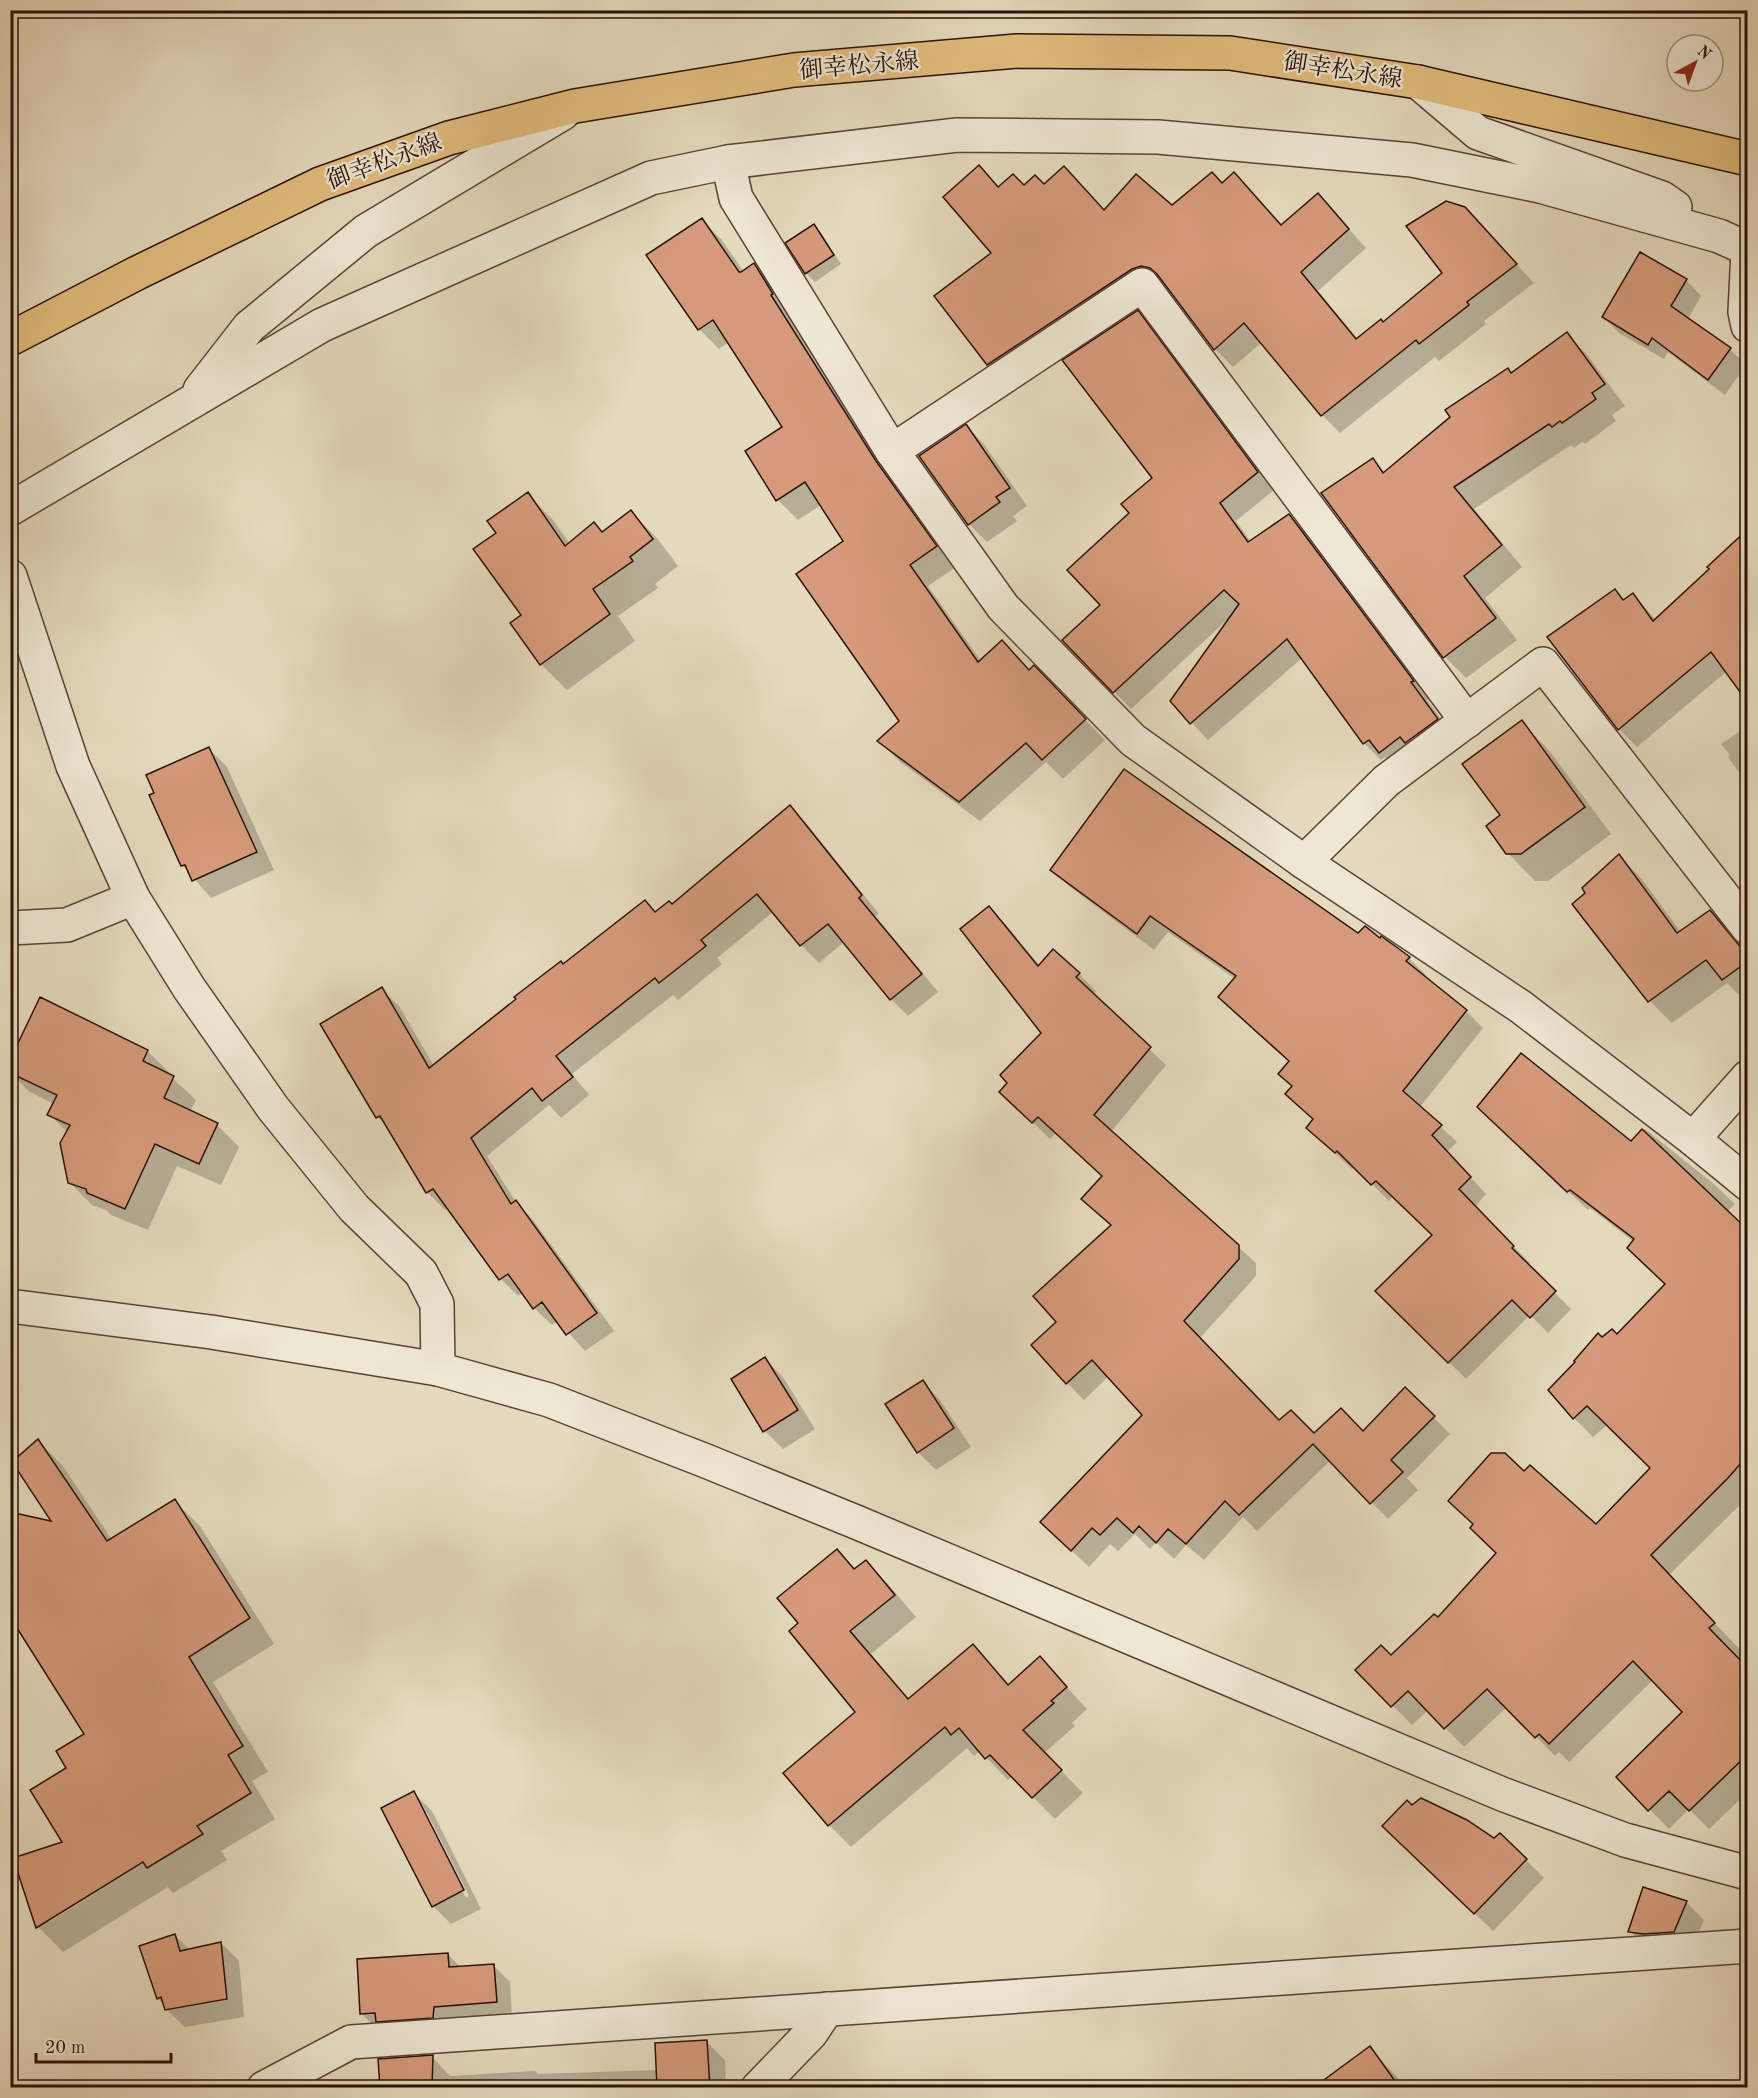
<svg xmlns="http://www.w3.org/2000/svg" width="1758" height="2098" font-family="'Old Standard TT','Noto Serif JP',serif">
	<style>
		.shadow { fill: #0003; fill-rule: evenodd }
		.building { fill: #d59a7b; stroke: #2b1107; stroke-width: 1.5 }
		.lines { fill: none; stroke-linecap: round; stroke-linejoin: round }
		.minor-casing { stroke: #5a4334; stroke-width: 36 }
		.major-casing { stroke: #2b1107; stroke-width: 36 }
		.minor { stroke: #eee7d4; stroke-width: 33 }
		.major { stroke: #e2bd7e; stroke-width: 33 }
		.labels { text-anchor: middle; stroke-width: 4.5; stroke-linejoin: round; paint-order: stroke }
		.street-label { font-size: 24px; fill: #2b1107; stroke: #eee7d4 }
	</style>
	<rect width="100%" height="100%" fill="#e5dabd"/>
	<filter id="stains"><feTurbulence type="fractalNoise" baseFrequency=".00333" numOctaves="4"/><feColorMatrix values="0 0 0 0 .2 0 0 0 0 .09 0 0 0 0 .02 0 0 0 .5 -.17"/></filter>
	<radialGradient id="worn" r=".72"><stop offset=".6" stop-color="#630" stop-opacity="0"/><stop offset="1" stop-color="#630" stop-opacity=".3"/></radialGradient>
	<!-- shadow -->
	<g class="shadow">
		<polygon points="979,167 999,188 1044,186 1105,212 1172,207 1222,184 1234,174 1282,226 1318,195 1366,248 1318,291 1358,339 1384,323 1444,274 1464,208 1534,283 1484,321 1486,324 1439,361 1435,357 1340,433 1322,415 1262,342 1233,367 1215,349 1167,285 1159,284 1007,382 989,364 937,296 993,253"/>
		<polygon points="701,220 722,240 744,272 754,265 774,285 956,567 928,586 981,661 1030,671 1034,668 1105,740 1063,779 1046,762 980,821 899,761 879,741 902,721 845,541 821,505 798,520 778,500 784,428 729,342 719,349 699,329"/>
		<polygon points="813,226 822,234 841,264 815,282 806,273"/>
		<polygon points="1686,280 1701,296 1688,319 1730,349 1746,365 1725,395 1668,352 1664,359 1619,333 1604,317"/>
		<polygon points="1137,312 1154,329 1274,490 1236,521 1251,542 1289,516 1306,533 1430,698 1427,700 1454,737 1397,769 1385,757 1381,760 1364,743 1302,658 1208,740 1171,701 1228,619 1131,709 1064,640 1102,606 1131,513 1154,479"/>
		<polygon points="1567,334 1588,356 1625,406 1612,415 1616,421 1585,444 1582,442 1574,448 1571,445 1474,509 1522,567 1485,598 1517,640 1466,678 1445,657 1323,494 1373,460 1386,473 1508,370 1512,374"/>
		<polygon points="966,426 984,444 1027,506 1013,516 1017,521 987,542 969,524"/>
		<polygon points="527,494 553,520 570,544 594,524 603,533 631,512 657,538 678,566 655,584 658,588 618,616 635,641 567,690 541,664 523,616 498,533"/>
		<polygon points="1748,537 1727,671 1637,747 1619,729 1549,638 1615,591 1625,601 1633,594 1656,620"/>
		<polygon points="1521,722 1548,749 1611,834 1548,881 1535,881 1508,853 1502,815"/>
		<polygon points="1748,726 1748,785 1728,757 1730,755 1721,744"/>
		<polygon points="209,749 227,767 274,870 211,898 183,866"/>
		<polygon points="790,807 807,824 879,914 875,916 938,992 908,1016 891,999 844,942 819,963 801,945 773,912 717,958 722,964 678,1000 673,995 572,1074 589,1095 561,1118 549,1105 487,1156 516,1202 533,1220 614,1331 585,1351 558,1321 552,1325 534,1308 523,1293 518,1296 501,1279 448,1208 445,1210 427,1192 390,1129 378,1117 322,1024 381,989 399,1006 434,1066 645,902 656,913 672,906"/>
		<polygon points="1619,856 1641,878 1681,932 1710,912 1732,934 1748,954 1748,999 1745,1001 1727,983 1672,1023 1650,1001 1587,893"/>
		<polygon points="1052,870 1380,940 1394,947 1409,958 1426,975 1424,977 1466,1011 1483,1028 1420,1107 1457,1142 1447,1152 1486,1194 1475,1207 1530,1263 1528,1266 1571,1309 1548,1333 1530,1315 1466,1379 1377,1291 1434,1235 1393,1196 1389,1201 1354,1166 1352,1169 1308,1128 1314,1120 1287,1094 1293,1087 1291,1062 1235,979 1168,932 1154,950 1069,886"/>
		<polygon points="989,908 1006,925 1040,966 1079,974 1096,991 1092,995 1166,1065 1111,1132 1256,1263 1256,1276 1200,1338 1279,1422 1314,1435 1363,1432 1405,1389 1450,1434 1407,1478 1418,1490 1388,1519 1331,1460 1257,1531 1243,1517 1204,1560 1186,1545 1174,1559 1156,1542 1150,1549 1135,1534 1118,1551 1110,1544 1089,1567 1059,1539 1144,1415 1109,1376 1084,1400 1067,1383 1059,1322 1112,1227 1083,1199 1103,1176 1056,1133 1050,1139 1018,1108 1009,1083 1043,1033"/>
		<polygon points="147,1051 170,1073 169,1075 196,1100 190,1112 217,1125 239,1147 221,1185 177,1166 148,1230 111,1215 106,1210 92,1205 70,1183 67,1132 49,1114 54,1104 30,1092 10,1073 10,1063"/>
		<polygon points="1498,1126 1631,1144 1645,1129 1715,1185 1735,1204 1727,1212 1748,1403 1748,1497 1669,1575 1748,1658 1748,1792 1709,1829 1689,1809 1669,1829 1618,1777 1685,1712 1653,1680 1569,1762 1559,1752 1555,1756 1507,1707 1464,1747 1428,1710 1412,1725 1357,1670 1391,1657 1438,1620 1497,1553 1524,1473 1596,1526 1652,1468 1607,1425 1593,1437 1574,1418 1602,1339 1617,1336 1667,1285 1634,1242 1590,1208 1588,1210"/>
		<polygon points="765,1359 783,1377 815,1429 783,1449 765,1431"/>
		<polygon points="922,1382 940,1400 971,1447 936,1470 918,1452"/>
		<path d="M38,1441L63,1466L112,1540L174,1501L200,1526L274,1644L213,1682L268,1772L252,1781L275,1819L221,1851L227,1860L173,1893L168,1887L63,1952L38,1927L15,1859L64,1843L68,1769L86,1735L54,1523ZM148,1857L150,1859L49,1922V1918Z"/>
		<polygon points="837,1551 856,1570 866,1562 887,1583 916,1617 871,1654 910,1700 973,1646 1010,1685 1040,1658 1087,1709 1072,1723 1075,1726 1044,1753 1083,1793 1055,1819 1012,1776 1008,1780 980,1751 974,1756 967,1748 851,1847 829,1825 785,1773 857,1712 800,1624"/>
		<path d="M414,1793L432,1811L481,1909L451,1924L433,1906ZM423,1813H427L469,1896L466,1898Z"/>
		<polygon points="1412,1807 1526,1860 1544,1878 1493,1931 1402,1844"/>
		<polygon points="1686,1902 1704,1920 1692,1950 1648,1950 1630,1931"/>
		<polygon points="175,1935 190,1950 221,1943 239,1961 244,2017 185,2027 166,2009 158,1998"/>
		<polygon points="448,1954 461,1968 494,1966 510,1982 512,2017 377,2029 361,2013"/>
		<polygon points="707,2042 725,2060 726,2088 382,2088 432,2057 450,2076 535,2071 538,2074 658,2070"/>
		<polygon points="1370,2048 1407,2088 1315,2088"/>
	</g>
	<!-- building -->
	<g class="building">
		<polygon points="979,165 998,187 1013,174 1024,185 1035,175 1044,184 1064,166 1104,210 1136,174 1172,205 1212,172 1222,183 1234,172 1281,225 1318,193 1349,229 1301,272 1356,339 1381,319 1383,322 1442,273 1406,226 1446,201 1465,207 1517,264 1467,302 1469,305 1419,344 1416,340 1321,416 1244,323 1214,350 1157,274 1150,268 1141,266 1132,269 987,365 934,296 991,253 943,197"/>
		<polygon points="702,218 739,272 741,272 754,263 773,294 771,295 876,461 937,546 910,565 978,662 1002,640 1029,670 1034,665 1086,719 1042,760 1026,743 959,802 877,741 899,721 796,574 843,541 805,482 776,501 745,451 782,427 713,320 698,330 646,255"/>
		<polygon points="814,224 834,255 805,274 785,243"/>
		<polygon points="1640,252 1687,279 1671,306 1731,348 1708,380 1652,338 1648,345 1602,317"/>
		<polygon points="1138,310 1258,472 1220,503 1248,542 1289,514 1414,681 1411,682 1438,719 1405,743 1400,737 1379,753 1369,740 1363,744 1287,639 1190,724 1170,701 1239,604 1224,590 1113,693 1062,640 1100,605 1067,570 1129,513 1121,504 1152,478 1062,360"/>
		<polygon points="1567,332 1605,384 1592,393 1596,399 1562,423 1560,421 1552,427 1549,424 1454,487 1502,545 1464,576 1496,618 1443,658 1321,493 1373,458 1383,473 1450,417 1445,410 1508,368 1511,373"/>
		<polygon points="966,424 1010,488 996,497 1000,502 968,525 919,456"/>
		<polygon points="528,492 565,546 594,522 602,532 631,510 653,539 630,557 633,561 593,589 610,614 540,665 510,623 521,615 473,549 496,533 487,521"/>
		<polygon points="1748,529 1748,703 1711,652 1618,730 1547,637 1615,589 1623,600 1633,593 1653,621 1709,569 1707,567"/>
		<polygon points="1522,720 1585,807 1521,854 1506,854 1486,826 1500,815 1462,764"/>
		<polygon points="209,747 257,852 192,881 185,865 181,866 149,795 154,793 146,775"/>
		<polygon points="1124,769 1358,933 1365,926 1380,938 1381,936 1395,946 1410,957 1406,961 1467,1010 1403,1091 1442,1125 1432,1135 1471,1177 1459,1189 1514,1246 1512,1248 1556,1291 1530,1318 1512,1300 1448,1363 1375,1291 1432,1235 1376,1181 1371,1185 1337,1151 1335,1153 1306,1128 1313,1119 1285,1094 1292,1086 1278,1074 1289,1061 1218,997 1236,976 1150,916 1137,934 1050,870"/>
		<polygon points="790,805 862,895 859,898 922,974 890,1000 828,924 800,946 757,894 701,940 706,946 659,983 655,978 556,1056 573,1077 542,1101 532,1088 471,1138 511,1204 516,1200 597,1313 566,1335 542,1302 533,1309 508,1274 499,1280 433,1189 426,1193 380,1116 376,1118 320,1024 382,987 429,1068 516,999 514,997 561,961 563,964 645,900 655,912 669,901 672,904"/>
		<polygon points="1619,854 1677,933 1710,910 1748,956 1748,961 1722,980 1706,960 1648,1002 1572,904 1585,893 1582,888"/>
		<polygon points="989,906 1038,966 1053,949 1080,973 1076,977 1151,1047 1094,1115 1239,1245 1239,1259 1184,1321 1279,1420 1291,1410 1314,1433 1341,1408 1363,1431 1405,1387 1435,1416 1391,1460 1403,1472 1370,1504 1313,1444 1239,1515 1225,1501 1186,1544 1168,1529 1156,1543 1139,1526 1133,1533 1117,1518 1100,1535 1092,1528 1071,1551 1040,1522 1142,1415 1092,1360 1066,1384 1031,1345 1056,1322 1033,1296 1111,1225 1081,1199 1102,1176 1038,1117 1032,1123 999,1092 1007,1083 1000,1075 1041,1033 960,929"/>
		<polygon points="40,997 148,1050 143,1061 174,1076 164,1098 218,1123 199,1164 155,1144 125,1209 87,1193 86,1189 68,1183 60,1143 70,1125 47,1115 57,1095 10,1073 10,1060"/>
		<polygon points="1521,1053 1631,1141 1642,1129 1748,1230 1748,1455 1728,1478 1651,1555 1715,1623 1709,1628 1748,1668 1748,1754 1689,1811 1669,1791 1648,1811 1616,1777 1682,1712 1633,1661 1549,1744 1539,1734 1535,1738 1487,1689 1444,1729 1408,1691 1391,1707 1355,1670 1381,1645 1391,1655 1434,1614 1438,1617 1496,1553 1470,1528 1473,1524 1448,1501 1491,1453 1505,1453 1524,1471 1530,1465 1596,1524 1650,1468 1587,1406 1573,1419 1548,1390 1575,1362 1574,1361 1598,1333 1602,1337 1612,1329 1617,1334 1665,1284 1627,1248 1634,1239 1570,1190 1567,1192 1477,1107"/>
		<polygon points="765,1357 798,1410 763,1432 731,1379"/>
		<polygon points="923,1380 954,1428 917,1453 885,1404"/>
		<polygon points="38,1439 107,1541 175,1499 250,1618 189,1657 243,1746 228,1755 251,1793 197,1826 203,1834 147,1868 143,1862 36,1928 13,1858 62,1842 30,1790 66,1768 56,1751 84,1734 10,1617 10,1512 51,1521 12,1462"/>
		<polygon points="837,1549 854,1569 866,1560 895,1595 850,1631 908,1699 973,1644 1008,1685 1040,1656 1067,1687 1051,1701 1054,1703 1023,1730 1062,1770 1032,1798 990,1755 985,1759 959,1728 951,1735 945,1727 828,1826 783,1773 855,1712 789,1631 798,1623 777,1598"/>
		<polygon points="414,1791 464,1890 432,1907 381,1808"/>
		<polygon points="1421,1798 1467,1820 1494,1838 1500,1833 1527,1859 1474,1914 1382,1826 1407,1800 1412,1805"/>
		<polygon points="1643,1887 1687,1901 1674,1932 1643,1934 1628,1932"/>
		<polygon points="175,1934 180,1951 221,1942 227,1999 165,2010 161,1997 157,1999 139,1946"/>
		<polygon points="448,1953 449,1967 494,1964 497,2002 434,2007 433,2018 376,2022 375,2013 360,2014 357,1959"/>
		<polygon points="707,2040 710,2088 657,2088 655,2043"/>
		<polygon points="1370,2046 1400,2088 1313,2088"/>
		<polygon points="433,2055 432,2088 380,2088 378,2059"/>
	</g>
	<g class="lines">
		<defs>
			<g id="minor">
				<polyline points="1418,82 1478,133 1662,198 1675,207"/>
				<polyline points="728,162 736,198 892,451 1003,607 1133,740 1304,862 1521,1007 1693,1139 1748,1184"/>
				<polyline points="1748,251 1745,312 1748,326"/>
				<polyline points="200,390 249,327 366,231 563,113"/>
				<polyline points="892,451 1142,285 1467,721"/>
				<polyline points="10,509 322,325 651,178 728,162 957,135 1158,137 1412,160 1540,186 1719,236 1748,249"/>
				<polyline points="10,576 73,766 133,898 189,988 273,1108 354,1208 421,1273 437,1304 438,1369"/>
				<polyline points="1304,862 1386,781 1543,664 1748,928"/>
				<polyline points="10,928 67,925 133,898"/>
				<polyline points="1693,1139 1748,1077"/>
				<polyline points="10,1306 211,1332 438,1369 549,1400 706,1461 856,1522 1502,1794 1625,1840 1748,1873"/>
				<polyline points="264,2088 351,2042 1748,1946"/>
				<polyline points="758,2088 811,2033 827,2009"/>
			</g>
			<polyline id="major" points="10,339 137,273 320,184 449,138 575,106 794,70 1017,51 1230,53 1418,82 1748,159"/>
		</defs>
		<!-- minor casing -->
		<use href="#minor" class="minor-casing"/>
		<!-- major casing -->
		<use href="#major" class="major-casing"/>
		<!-- minor -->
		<use href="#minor" class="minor"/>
		<!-- major -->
		<use href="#major" class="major"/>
	</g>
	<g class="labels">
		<!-- street labels -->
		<g class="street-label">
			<text transform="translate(859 65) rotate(-5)" y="8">御幸松永線</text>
			<text transform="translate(1343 70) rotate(9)" y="8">御幸松永線</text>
			<text transform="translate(384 161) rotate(-20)" y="8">御幸松永線</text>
		</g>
	</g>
	<!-- margin -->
	<rect width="1758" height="2098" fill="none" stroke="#e5dabd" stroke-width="36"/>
	<rect x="12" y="12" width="1734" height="2074" fill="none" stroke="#2b1107" stroke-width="3"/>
	<rect x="18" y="18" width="1722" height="2062" fill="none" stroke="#2b1107" stroke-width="1.5"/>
	<!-- north arrow -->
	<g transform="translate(1695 63) rotate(41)"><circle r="28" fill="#eee7d4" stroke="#a09182" stroke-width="1.5"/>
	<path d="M0-4.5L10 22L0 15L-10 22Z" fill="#8f2418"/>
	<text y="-9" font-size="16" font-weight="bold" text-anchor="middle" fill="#2b1107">N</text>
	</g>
	<!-- scale -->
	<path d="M36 2053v9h135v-9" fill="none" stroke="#2b1107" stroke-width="3"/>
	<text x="45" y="2053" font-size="18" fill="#2b1107" stroke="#eee7d4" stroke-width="4.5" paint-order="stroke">20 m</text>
	<rect width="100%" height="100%" filter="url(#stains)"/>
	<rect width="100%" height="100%" fill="url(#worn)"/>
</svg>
